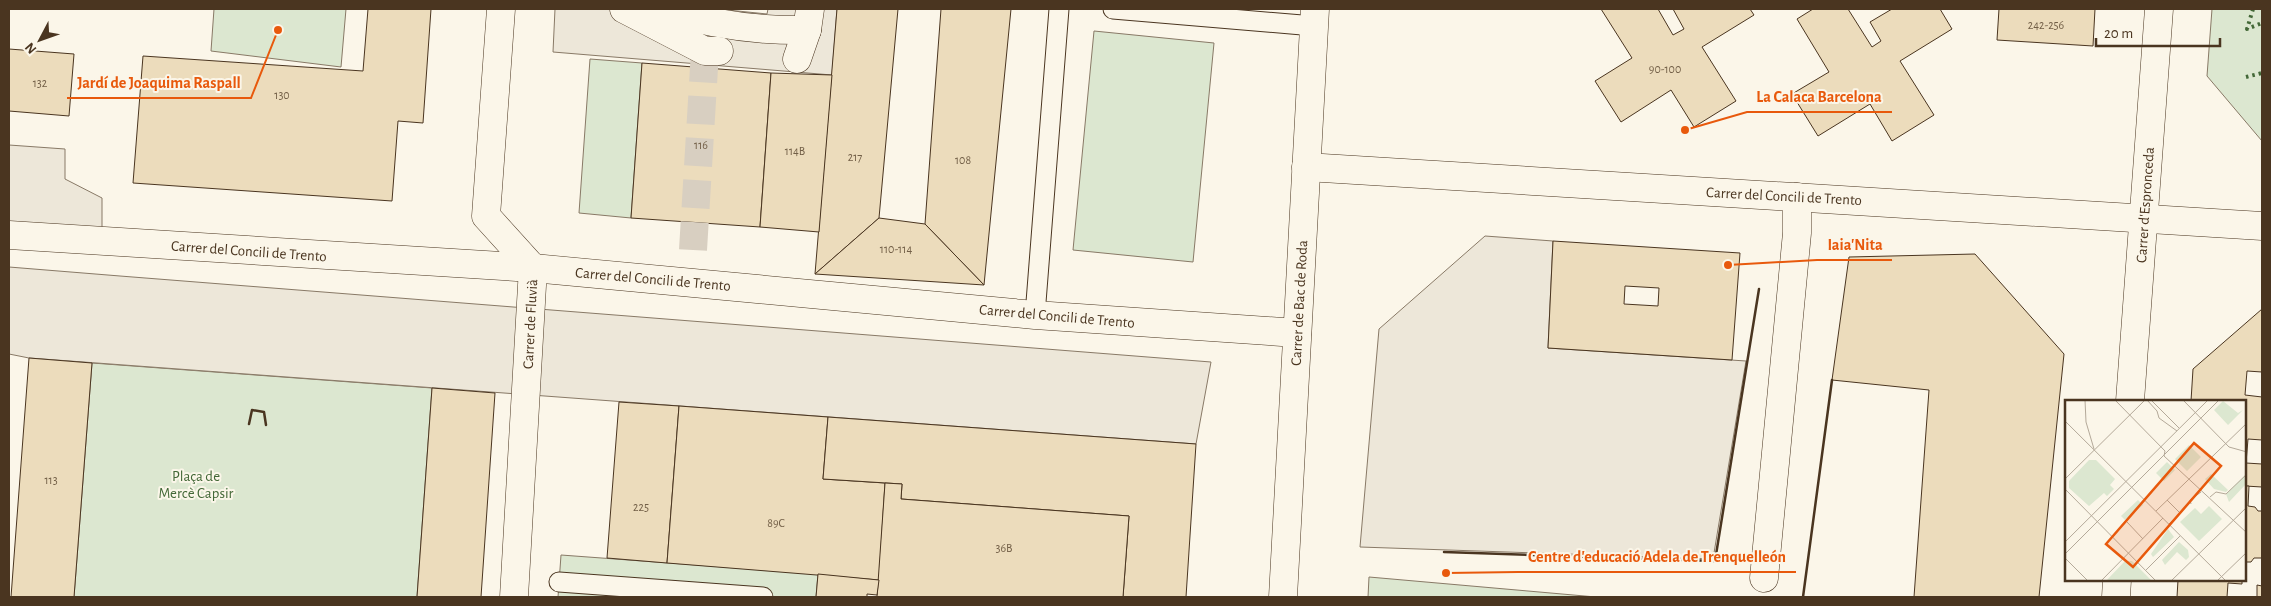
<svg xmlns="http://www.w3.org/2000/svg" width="2271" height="606" font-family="'Alegreya Sans',sans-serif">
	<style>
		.green { fill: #dce7d0; stroke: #887966 }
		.parking { fill: #ede7d9; stroke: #887966 }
		.building { fill: #ecdcbc; stroke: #4a3520; fill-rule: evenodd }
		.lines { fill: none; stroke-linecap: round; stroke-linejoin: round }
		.street-tunnel { stroke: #d8cfc1; stroke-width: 28; stroke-dasharray: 28 14; stroke-linecap: butt }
		.lane-casing { stroke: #4a3520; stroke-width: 21 }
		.street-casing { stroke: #4a3520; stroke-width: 29 }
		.secondary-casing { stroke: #4a3520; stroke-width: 29 }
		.lane { stroke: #fbf6e9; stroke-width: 19 }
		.street { stroke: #fbf6e9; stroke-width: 28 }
		.secondary { stroke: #fbf6e9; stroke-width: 28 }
		.hedge { stroke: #436837; stroke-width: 4; stroke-dasharray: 2.5 4; stroke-linecap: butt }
		.wall { stroke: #4a3520; stroke-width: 2.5 }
		.labels { text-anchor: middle; stroke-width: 4; stroke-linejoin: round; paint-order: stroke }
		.number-label { font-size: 12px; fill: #725f47 }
		.street-label { font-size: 15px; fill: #4a3520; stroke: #fbf6e9 }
		.park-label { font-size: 15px; fill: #436837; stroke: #fbf6e9 }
		.inset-road { fill: none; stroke: #b4a999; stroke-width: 1 }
		.view { fill: #e8590c; fill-opacity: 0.15; stroke: #e8590c; stroke-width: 2.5 }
		.inset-edge { fill: none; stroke: #4a3520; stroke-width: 2.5 }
		.leader { fill: none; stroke: #e8590c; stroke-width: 2 }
		.callout-dot { fill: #e8590c; stroke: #fbf6e9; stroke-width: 2 }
		.callout-label { font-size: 16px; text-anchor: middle; font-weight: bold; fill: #e8590c; stroke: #fbf6e9; stroke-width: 4; stroke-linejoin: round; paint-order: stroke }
	</style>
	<rect width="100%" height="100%" fill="#fbf6e9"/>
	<!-- green -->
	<g class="green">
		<polygon points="214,9 346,9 341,67 211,51"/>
		<polygon points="2212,9 2262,9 2262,141 2207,76"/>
		<polygon points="1094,31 1214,43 1193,262 1073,250"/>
		<polygon points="590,59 642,63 631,218 579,213"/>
		<polygon points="92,363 432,388 417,597 74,597"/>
		<polygon points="561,555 818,574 816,597 558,597"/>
		<polygon points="1369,577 1596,597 1368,597"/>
	</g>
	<!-- parking -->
	<g class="parking">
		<polygon points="555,9 718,9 767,14 768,9 837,9 832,75 553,52"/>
		<polygon points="9,145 65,149 65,179 102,198 102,228 9,222"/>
		<polygon points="1485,236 1553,241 1548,348 1746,361 1713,559 1360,547 1379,329"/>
		<polygon points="9,267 120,276 1211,362 1196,444 29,358 9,354"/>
	</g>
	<!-- building -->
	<g class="building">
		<polygon points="368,9 431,9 423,123 398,121 392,201 133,183 143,56 363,71"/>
		<polygon points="837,9 898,9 879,218 815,274"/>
		<polygon points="941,9 1011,9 984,285 925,224"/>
		<polygon points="1601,9 1658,9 1673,35 1684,29 1673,9 1750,9 1754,15 1702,47 1736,101 1694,127 1671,90 1621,122 1595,81 1632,58"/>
		<polygon points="1813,9 1848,9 1872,47 1881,41 1870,22 1892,9 1940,9 1952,29 1900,61 1934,115 1892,141 1870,104 1818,136 1792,94 1829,72 1797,19"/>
		<polygon points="1999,9 2095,9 2093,46 1997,40"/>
		<polygon points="9,49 74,54 69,116 9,111"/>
		<polygon points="642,63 771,73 760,227 631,218"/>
		<polygon points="771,73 832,75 819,232 760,227"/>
		<polygon points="879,218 925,224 984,285 815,274"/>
		<path d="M1553,241L1740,253L1732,360L1548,348ZM1625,286L1659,288L1658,306L1624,304Z"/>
		<polygon points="1975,254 2064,354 2039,597 1914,597 1929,390 1832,380 1849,257"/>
		<polygon points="2262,309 2262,372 2247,371 2245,395 2262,397 2262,440 2248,439 2246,463 2262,464 2262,487 2245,486 2245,401 2191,401 2193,369"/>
		<polygon points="29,358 92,363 74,597 11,597"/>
		<polygon points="432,388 495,393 481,597 417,597"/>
		<polygon points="619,402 679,406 667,563 607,558"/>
		<polygon points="679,406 828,417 823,479 885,483 879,580 667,563"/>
		<polygon points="828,417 1196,444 1186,597 1123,597 1129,516 901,499 902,484 823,479"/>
		<polygon points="885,483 902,484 901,499 1129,516 1123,597 877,597"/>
		<polygon points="2245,486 2249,486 2248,506 2255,507 2258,511 2262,511 2262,558 2254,558 2251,562 2245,562"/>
		<polygon points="818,574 879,580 877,595 867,594 867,597 816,597"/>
		<polygon points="2178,580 2242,580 2242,584 2228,583 2227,597 2177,597"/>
		<polygon points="2257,585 2262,586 2262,597 2257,597"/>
	</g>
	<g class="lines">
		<!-- street-tunnel -->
		<polyline class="street-tunnel" points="693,250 705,51"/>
		<defs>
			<g id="lane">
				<polyline points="1113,9 1314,26"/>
				<polyline points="1035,315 1059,9"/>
				<polyline points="559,582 763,597"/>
			</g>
			<g id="street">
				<polyline points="501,9 486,216 533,268 514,597"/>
				<polyline points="624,9 705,51 719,51"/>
				<path d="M660,9C708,24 757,31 807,30L810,9"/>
				<polyline points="797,59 807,30"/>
				<polyline points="1306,167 2262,226"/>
				<polyline points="9,235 533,268 1035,315 1297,333"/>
				<polyline points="2130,401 2159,9"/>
				<polyline points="1764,578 1797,233 1797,197"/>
				<polyline points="2116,597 2117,580"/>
			</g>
			<polyline id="secondary" points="1283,597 1315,9"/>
		</defs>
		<!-- lane casing -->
		<use href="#lane" class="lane-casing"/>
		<!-- street casing -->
		<use href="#street" class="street-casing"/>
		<!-- secondary casing -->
		<use href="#secondary" class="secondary-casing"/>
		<!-- lane -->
		<use href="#lane" class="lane"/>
		<!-- street -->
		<use href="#street" class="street"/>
		<!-- secondary -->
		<use href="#secondary" class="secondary"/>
		<!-- hedge -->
		<g class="hedge">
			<polyline points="2253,9 2247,29 2262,23"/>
			<polyline points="2246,77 2262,73"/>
		</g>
		<!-- wall -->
		<g class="wall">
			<polyline points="249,424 252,410 264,412 266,425"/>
			<polyline points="1444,552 1715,561 1759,289"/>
			<polyline points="1803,597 1832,380"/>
		</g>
	</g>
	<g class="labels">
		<!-- number labels -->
		<g class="number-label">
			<text x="2046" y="29">242-256</text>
			<text x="1665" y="73">90-100</text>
			<text x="40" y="87">132</text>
			<text x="282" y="99">130</text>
			<text x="701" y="149">116</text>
			<text x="795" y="155">114B</text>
			<text x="855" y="161">217</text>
			<text x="963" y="164">108</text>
			<text x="896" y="253">110-114</text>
			<text x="51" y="484">113</text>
			<text x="641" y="511">225</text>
			<text x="776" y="527">89C</text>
			<text x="1004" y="552">36B</text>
		</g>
		<!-- street labels -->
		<g class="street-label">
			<text transform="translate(1784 196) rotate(3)" y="5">Carrer del Concili de Trento</text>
			<text transform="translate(2145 205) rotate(-86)" y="5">Carrer d'Espronceda</text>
			<text transform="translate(249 251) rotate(4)" y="5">Carrer del Concili de Trento</text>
			<text transform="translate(653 279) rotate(5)" y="5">Carrer del Concili de Trento</text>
			<text transform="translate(1299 303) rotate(-87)" y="5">Carrer de Bac de Roda</text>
			<text transform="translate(1057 316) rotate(5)" y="5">Carrer del Concili de Trento</text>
			<text transform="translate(530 324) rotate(-87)" y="5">Carrer de Fluvià</text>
		</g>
		<!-- park labels -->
		<g class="park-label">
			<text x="196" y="481">Plaça de<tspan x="196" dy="17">Mercè Capsir</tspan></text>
		</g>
	</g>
	<!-- overview -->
	<g transform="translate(2065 400)">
		<rect width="181" height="181" fill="#fbf6e9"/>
		<path d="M158,1L173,13L178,10L163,25L149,10ZM124,45L136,57L122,71L110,59ZM24,60H31L50,79L45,85L49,89L42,96L39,93L24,106L4,88V81ZM102,62L110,70L99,81L91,73ZM146,74L163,90L161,92L149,89L140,79ZM181,74V84L164,102L161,94ZM73,100L78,105L60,120L56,116ZM144,106L157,119L134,141L115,122L130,108L136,114ZM103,129L109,137L88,157L86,154ZM114,142L123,150L124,157L121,160L112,152L100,165L97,160ZM60,161H67L87,181H41Z" fill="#dce7d0"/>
		<path class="inset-road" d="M20,0L21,22L29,49M50,0L100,51L99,56L182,133M82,0L92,11L94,18L112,31M86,0L114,28M118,0L164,47L182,52M0,21L161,181M0,79L80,0M0,89L91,181M145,97L151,92L161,94L182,74M102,100L115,113L104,124M126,104L125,100L136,92M91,111L182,23M62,122L78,139M0,142L143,0M0,154L154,0M0,158L23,181M81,170L115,136M36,181L98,118M106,181L182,107M152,181L182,152"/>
		<path class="view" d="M129,43L156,66L68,167L41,144Z"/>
		<rect width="181" height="181" class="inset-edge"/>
	</g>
	<!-- callouts -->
	<path class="leader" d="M278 30L251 98H67M1685 130L1747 112H1892M1728 265L1817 260H1892M1446 573L1518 572H1796"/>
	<g class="callout-dot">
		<circle cx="278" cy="30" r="5"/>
		<circle cx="1685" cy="130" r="5"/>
		<circle cx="1728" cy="265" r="5"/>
		<circle cx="1446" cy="573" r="5"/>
	</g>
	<g class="callout-label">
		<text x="159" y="88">Jardí de Joaquima Raspall</text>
		<text x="1819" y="102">La Calaca Barcelona</text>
		<text x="1855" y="250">Iaia'Nita</text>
		<text x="1657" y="562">Centre d'educació Adela de Trenquelleón</text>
	</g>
	<!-- border -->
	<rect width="2271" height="606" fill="none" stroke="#4a3520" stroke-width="20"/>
	<!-- north arrow -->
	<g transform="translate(40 40) rotate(229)" stroke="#fbf6e9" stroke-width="4" paint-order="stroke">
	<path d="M0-4L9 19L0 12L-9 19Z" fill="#4a3520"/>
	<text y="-8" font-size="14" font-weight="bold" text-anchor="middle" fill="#4a3520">N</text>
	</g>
	<!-- scale -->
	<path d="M2096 38v8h124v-8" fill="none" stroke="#4a3520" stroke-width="2.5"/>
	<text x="2104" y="38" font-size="15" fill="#4a3520" stroke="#fbf6e9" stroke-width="4" paint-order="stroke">20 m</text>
</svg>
